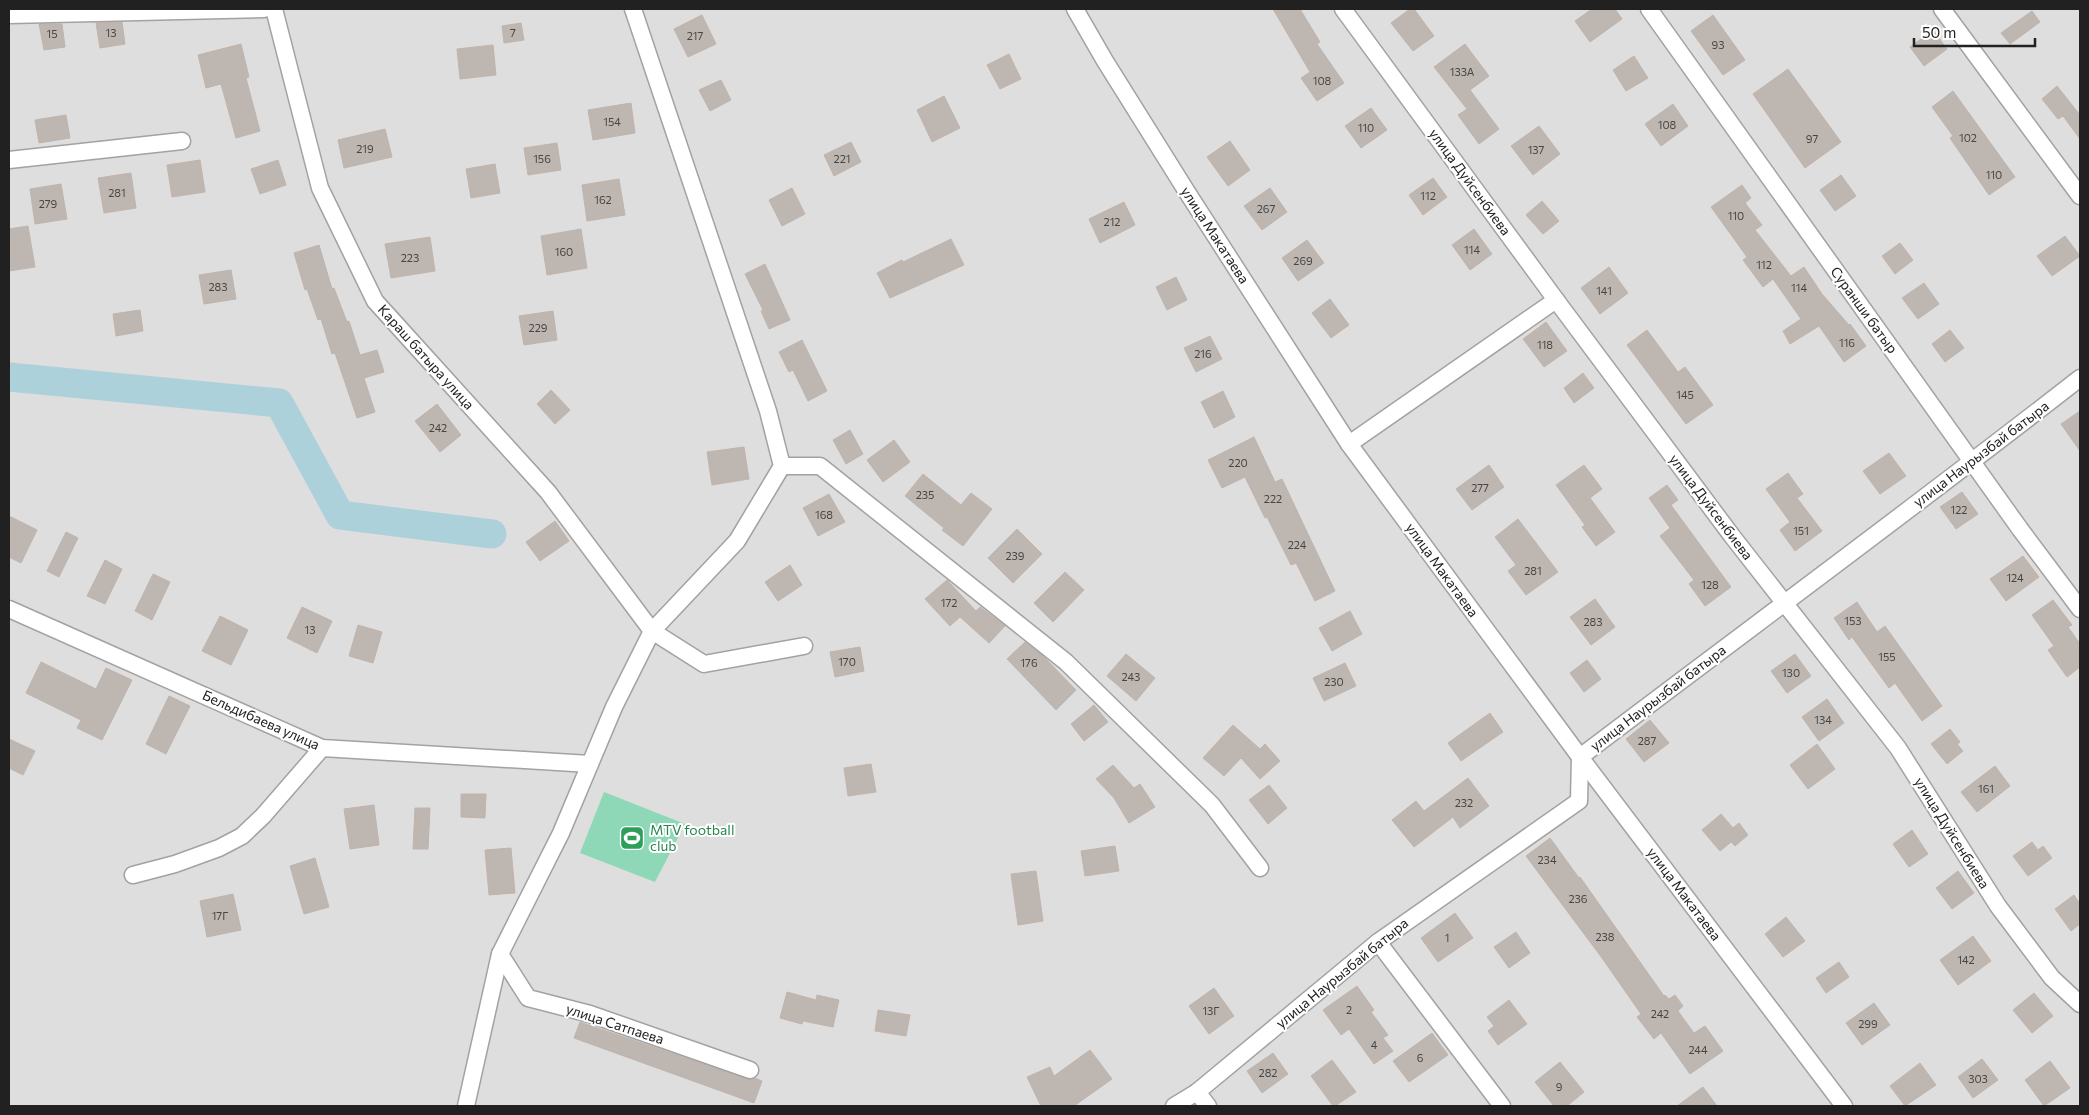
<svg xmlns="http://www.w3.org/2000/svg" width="2089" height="1115" font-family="Commissioner,sans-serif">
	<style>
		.residential { fill: #dfdede }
		.pitch { fill: #8ed8b8 }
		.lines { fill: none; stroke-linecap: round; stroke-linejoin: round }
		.river { stroke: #add1da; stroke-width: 29 }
		.building { fill: #bdb6b1; stroke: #c1b4ac }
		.street-casing { stroke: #a2a2a2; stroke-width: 19 }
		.street { stroke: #fff; stroke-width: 16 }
		.labels { text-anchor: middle; stroke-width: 4; stroke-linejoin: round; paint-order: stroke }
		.number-label { font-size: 11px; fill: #484645 }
		.street-label { font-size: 14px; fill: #212121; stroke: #fff }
		.leisure-label { font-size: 14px; fill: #27864d; stroke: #fff; text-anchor: start }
	</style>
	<rect width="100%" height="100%" fill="#f0ede8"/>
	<!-- residential -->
	<rect class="residential" x="9" y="9" width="2071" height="1097"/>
	<!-- pitch -->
	<polygon class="pitch" points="604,792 685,824 655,882 580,853"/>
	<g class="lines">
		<!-- river -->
		<polyline class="river" points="9,377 279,403 340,515 492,534"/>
	</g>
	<!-- building -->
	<g class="building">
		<polygon points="1273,9 1300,9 1320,42 1317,44 1344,83 1317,101 1301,78 1310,72"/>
		<polygon points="1410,9 1414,9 1434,36 1413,51 1391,23"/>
		<polygon points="1592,9 1615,9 1622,19 1590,42 1575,21"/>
		<polygon points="2032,11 2040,22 2010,44 2001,33"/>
		<polygon points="702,15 716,44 688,57 674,29"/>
		<polygon points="1713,15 1745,60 1723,75 1691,31"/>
		<polygon points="122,22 125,44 100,48 96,23"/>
		<polygon points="521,23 524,40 504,43 502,26"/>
		<polygon points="39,24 62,24 65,47 44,50"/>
		<polygon points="1933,30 1947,49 1924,66 1910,47"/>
		<polygon points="241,44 249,77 246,78 260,131 236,138 221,84 206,88 198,55"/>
		<polygon points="1465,44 1489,76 1470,90 1499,129 1479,144 1458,115 1467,109 1434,67"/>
		<polygon points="493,45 496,75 460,79 457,49"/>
		<polygon points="1009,54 1021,79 1000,89 987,65"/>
		<polygon points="1634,56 1648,78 1626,91 1613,70"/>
		<polygon points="1788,69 1841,142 1805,168 1753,94"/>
		<polygon points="721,80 731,100 710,111 699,90"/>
		<polygon points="2057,86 2080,115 2080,139 2063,116 2058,119 2042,99"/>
		<polygon points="1953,91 2015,177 1989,195 1950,138 1953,136 1932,107"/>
		<polygon points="944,96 960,128 932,142 917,110"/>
		<polygon points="631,103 635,133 593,140 588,110"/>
		<polygon points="1673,104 1688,126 1661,146 1645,124"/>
		<polygon points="1371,108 1387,130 1361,148 1345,126"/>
		<polygon points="66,115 70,138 39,143 35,120"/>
		<polygon points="1539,126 1560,154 1533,175 1511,146"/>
		<polygon points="385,129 392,157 344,168 338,140"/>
		<polygon points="1230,141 1250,170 1228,186 1207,157"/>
		<polygon points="851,142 861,162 834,176 824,155"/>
		<polygon points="557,143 561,170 528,175 524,148"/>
		<polygon points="200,160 205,192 172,197 167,165"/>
		<polygon points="278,160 286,185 260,194 251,169"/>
		<polygon points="495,164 500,193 471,198 466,169"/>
		<polygon points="131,173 136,208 104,213 98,178"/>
		<polygon points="1841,175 1856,196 1835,211 1820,190"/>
		<polygon points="1433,178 1447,197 1423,215 1409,195"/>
		<polygon points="619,179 625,215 587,221 582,185"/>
		<polygon points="61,184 67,219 35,224 30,189"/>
		<polygon points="1742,185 1751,198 1745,203 1762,225 1755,230 1791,276 1804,267 1822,294 1849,325 1850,324 1866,346 1844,362 1819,326 1790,344 1783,331 1801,319 1773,279 1763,287 1743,260 1747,257 1711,207"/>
		<polygon points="792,188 805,214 782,226 769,200"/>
		<polygon points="1270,188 1287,212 1262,230 1244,206"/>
		<polygon points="1542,201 1559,221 1543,234 1526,215"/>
		<polygon points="1124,202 1135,225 1100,243 1089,219"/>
		<polygon points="28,226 35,267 9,271 9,229"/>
		<polygon points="581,229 587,268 547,275 541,236"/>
		<polygon points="1474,229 1492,254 1470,270 1452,245"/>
		<polygon points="2065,236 2080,256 2052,276 2037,256"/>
		<polygon points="430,237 435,271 391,278 385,244"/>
		<polygon points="951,239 964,265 890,298 877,273 902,260 903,262"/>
		<polygon points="1307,240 1324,263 1298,281 1282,258"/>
		<polygon points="1900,243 1913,260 1895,274 1882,256"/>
		<polygon points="319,245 332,289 334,288 347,322 349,321 360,355 377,350 384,372 364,378 375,412 357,418 335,353 332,354 321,319 318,320 307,289 305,290 294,253"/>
		<polygon points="765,264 790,320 769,329 761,311 763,310 745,274"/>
		<polygon points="1609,267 1628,293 1600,314 1581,288"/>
		<polygon points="231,270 236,299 204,304 199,275"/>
		<polygon points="1176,277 1187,300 1167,310 1156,287"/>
		<polygon points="1924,283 1939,304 1918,319 1902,298"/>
		<polygon points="1330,299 1349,325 1331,338 1312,313"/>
		<polygon points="140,310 143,331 116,336 113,314"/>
		<polygon points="553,311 557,340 524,345 519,316"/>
		<polygon points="1546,322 1567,351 1544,367 1523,339"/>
		<polygon points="1647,330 1678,372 1685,367 1713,405 1686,424 1627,345"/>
		<polygon points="1950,330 1964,348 1945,362 1932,344"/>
		<polygon points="1210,336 1222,359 1196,372 1184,348"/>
		<polygon points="802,340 827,391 808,401 793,370 789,372 779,352"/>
		<polygon points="1583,373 1594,388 1574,403 1564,388"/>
		<polygon points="551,390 570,410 555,424 537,404"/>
		<polygon points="1223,391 1235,417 1214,428 1201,402"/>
		<polygon points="437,404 461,435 440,452 415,421"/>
		<polygon points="2080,411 2080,451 2061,424"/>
		<polygon points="850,430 863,454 846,464 833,440"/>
		<polygon points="1254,437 1275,482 1282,479 1335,591 1315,601 1296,563 1291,565 1267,517 1265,518 1245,477 1222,488 1208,460"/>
		<polygon points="894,440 910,462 883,482 867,460"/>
		<polygon points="744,447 749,479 712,485 707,452"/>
		<polygon points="1889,453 1906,476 1880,494 1863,471"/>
		<polygon points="1489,465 1504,487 1472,510 1456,489"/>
		<polygon points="1584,465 1602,489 1590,498 1615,532 1596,546 1582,527 1585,525 1556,485"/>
		<polygon points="1788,473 1803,494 1797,498 1822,531 1795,551 1780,530 1790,522 1766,489"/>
		<polygon points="923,474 961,505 971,493 992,509 963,546 942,530 944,528 905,496"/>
		<polygon points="1667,485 1678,500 1671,505 1731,587 1705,606 1689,584 1694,580 1660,536 1670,528 1649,498"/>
		<polygon points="1962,492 1978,514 1956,529 1940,507"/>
		<polygon points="829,494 845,522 818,536 803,508"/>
		<polygon points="9,516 37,530 21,563 9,557"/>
		<polygon points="1518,519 1558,572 1526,595 1508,571 1516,565 1495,537"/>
		<polygon points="555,521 569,541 540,561 526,542"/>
		<polygon points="1017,529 1042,554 1013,583 988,558"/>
		<polygon points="66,532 78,538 59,577 47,571"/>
		<polygon points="2023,556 2039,577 2006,601 1990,579"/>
		<polygon points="105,560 122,569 105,604 87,596"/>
		<polygon points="790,565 802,585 778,601 765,582"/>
		<polygon points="1065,572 1084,590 1053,622 1034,603"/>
		<polygon points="153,574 170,582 152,620 135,611"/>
		<polygon points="947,580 976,611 980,607 1005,626 989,643 960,617 950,626 925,599"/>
		<polygon points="1595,599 1615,627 1591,645 1570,617"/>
		<polygon points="2053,600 2072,625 2068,627 2080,644 2080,667 2067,677 2048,650 2054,646 2032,615"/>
		<polygon points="1857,602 1877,632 1885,626 1942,706 1922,721 1895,683 1889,688 1852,637 1849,640 1834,618"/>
		<polygon points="302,607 332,621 317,653 287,638"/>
		<polygon points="1350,611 1362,634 1332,651 1319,628"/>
		<polygon points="220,616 248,630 231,665 202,651"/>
		<polygon points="358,625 382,632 373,663 349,656"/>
		<polygon points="1025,642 1042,655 1076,690 1056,710 1007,659"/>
		<polygon points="860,647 864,671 835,677 830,652"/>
		<polygon points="1126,654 1155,678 1136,701 1107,676"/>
		<polygon points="1795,654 1811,676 1787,693 1771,671"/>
		<polygon points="1587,660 1601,679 1584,692 1570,673"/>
		<polygon points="41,662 96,689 106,668 132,680 102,740 77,728 81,720 26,693"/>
		<polygon points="1345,663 1356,686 1324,701 1313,678"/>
		<polygon points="169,696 190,706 166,754 146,744"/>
		<polygon points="1827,699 1844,723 1819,741 1802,717"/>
		<polygon points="1094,705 1108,722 1084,741 1071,724"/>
		<polygon points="1490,713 1503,732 1461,761 1448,743"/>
		<polygon points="1650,720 1669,743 1644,762 1626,739"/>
		<polygon points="1233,725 1260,749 1265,744 1280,761 1260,779 1241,758 1224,776 1203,758"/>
		<polygon points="1950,729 1960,742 1957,744 1963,751 1947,764 1931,744"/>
		<polygon points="9,739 35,751 23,775 9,768"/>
		<polygon points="1817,744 1835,769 1808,789 1790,765"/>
		<polygon points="871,764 876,792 848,796 844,768"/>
		<polygon points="1113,765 1134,788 1140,784 1155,807 1129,823 1114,798 1096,779"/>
		<polygon points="1995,766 2010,786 1977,812 1961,792"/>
		<polygon points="1468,778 1489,806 1460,828 1453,817 1414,847 1392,820 1416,801 1424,811"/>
		<polygon points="1269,785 1287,808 1268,824 1249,800"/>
		<polygon points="461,794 486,794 485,818 461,817"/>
		<polygon points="374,805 379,845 350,849 344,809"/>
		<polygon points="415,808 430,808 428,849 413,849"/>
		<polygon points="1721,814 1733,828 1739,823 1748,835 1735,846 1731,842 1720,851 1702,830"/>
		<polygon points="1912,830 1928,854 1909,867 1893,844"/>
		<polygon points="1550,838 1579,878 1580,877 1664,996 1665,995 1669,999 1675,995 1683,1006 1678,1011 1694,1033 1705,1026 1723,1051 1690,1074 1661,1033 1654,1039 1637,1017 1641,1014 1602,958 1526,856"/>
		<polygon points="2032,842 2038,850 2043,846 2052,858 2028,876 2013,856"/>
		<polygon points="1115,846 1119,871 1085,876 1081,851"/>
		<polygon points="511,848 515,893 489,895 485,850"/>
		<polygon points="315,858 329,907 304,914 290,866"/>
		<polygon points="1036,871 1043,921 1018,925 1011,874"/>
		<polygon points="1958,871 1974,893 1952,909 1936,888"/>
		<polygon points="233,894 241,930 207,937 200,901"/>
		<polygon points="2074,895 2080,904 2080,924 2071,931 2055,909"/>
		<polygon points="1455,913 1473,938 1438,962 1421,938"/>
		<polygon points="1786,917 1805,941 1783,957 1765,934"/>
		<polygon points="1516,932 1530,953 1509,968 1494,947"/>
		<polygon points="1973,936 1991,961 1958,985 1940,960"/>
		<polygon points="1839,962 1849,977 1826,993 1816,978"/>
		<polygon points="1357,986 1374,1010 1371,1012 1388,1035 1383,1038 1393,1051 1374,1064 1349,1029 1341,1035 1323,1010"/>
		<polygon points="1214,988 1234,1016 1209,1034 1189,1006"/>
		<polygon points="787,992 816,1000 817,995 839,1000 833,1027 803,1021 802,1024 780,1018"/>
		<polygon points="2034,993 2053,1016 2032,1033 2013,1010"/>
		<polygon points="1509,1000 1527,1024 1498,1045 1488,1031 1494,1026 1487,1017"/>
		<polygon points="1874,1003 1890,1025 1862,1045 1846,1023"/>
		<polygon points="878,1010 910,1015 906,1036 875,1031"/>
		<polygon points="580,1022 747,1079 755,1078 762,1081 754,1103 574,1038"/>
		<polygon points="1432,1033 1448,1055 1409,1082 1393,1061"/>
		<polygon points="1090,1050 1112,1079 1074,1106 1041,1106 1027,1077 1050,1067 1054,1076"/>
		<polygon points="1273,1053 1288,1074 1262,1093 1247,1071"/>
		<polygon points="1982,1059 1998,1080 1973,1098 1958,1077"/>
		<polygon points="1332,1060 1356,1092 1335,1106 1333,1106 1311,1076"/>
		<polygon points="2050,1061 2070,1088 2044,1106 2025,1080"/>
		<polygon points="1560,1062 1584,1092 1567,1106 1554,1106 1535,1082"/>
		<polygon points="1920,1063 1936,1085 1905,1106 1890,1086"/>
		<polygon points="1703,1087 1717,1106 1677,1106"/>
	</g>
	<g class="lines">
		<defs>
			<g id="street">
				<polyline points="274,9 320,188 375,301 548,492 652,631 704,664 804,646"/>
				<polyline points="1075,9 1105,61 1187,192 1349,444 1580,757 1844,1106"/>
				<polyline points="1343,9 1556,300 1732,536 1898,748 1998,906 2052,978 2080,1004"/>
				<polyline points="1649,9 2020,529 2080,609"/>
				<polyline points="1942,9 2080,196"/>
				<polyline points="9,15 264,9"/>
				<polyline points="9,160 182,141"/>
				<polyline points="1349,444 1556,300"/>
				<polyline points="782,466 820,466 1066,662 1212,805 1260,868"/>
				<polyline points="9,609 322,748 590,764"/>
				<polyline points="133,875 175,864 219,848 242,836 263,816 322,748"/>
				<polyline points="1378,942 1502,1106"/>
				<polyline points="500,954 528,998 590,1014 750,1070"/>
				<polyline points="1197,1092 1208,1106"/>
				<polyline points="466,1106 500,954 561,833 614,707 652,631 737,541 782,466 768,411 633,9"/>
				<path d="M1174,1106L1197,1092L1378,942L1579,801L1580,757C1746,631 1915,507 2080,378"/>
			</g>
		</defs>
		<!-- street casing -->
		<use href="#street" class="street-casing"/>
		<!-- street -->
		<use href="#street" class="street"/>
	</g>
	<!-- icons -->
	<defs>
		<symbol id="stadium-square" viewBox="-11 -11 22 22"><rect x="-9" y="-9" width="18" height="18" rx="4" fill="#2e9e5b" stroke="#fff"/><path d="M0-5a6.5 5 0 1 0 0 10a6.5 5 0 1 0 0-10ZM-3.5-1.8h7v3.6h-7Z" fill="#fff"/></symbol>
	</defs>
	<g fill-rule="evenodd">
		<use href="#stadium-square" x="618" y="824" width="28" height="28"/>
	</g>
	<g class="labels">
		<!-- number labels -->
		<g class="number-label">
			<text x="111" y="37">13</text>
			<text x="513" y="37">7</text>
			<text x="52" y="38">15</text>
			<text x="695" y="40">217</text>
			<text x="1718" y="49">93</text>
			<text x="1462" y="76">133А</text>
			<text x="1322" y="85">108</text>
			<text x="612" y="126">154</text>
			<text x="1667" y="129">108</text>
			<text x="1366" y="132">110</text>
			<text x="1968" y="142">102</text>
			<text x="1812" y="143">97</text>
			<text x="365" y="153">219</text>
			<text x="1536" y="154">137</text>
			<text x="542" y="163">156</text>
			<text x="842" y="163">221</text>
			<text x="1994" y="179">110</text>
			<text x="117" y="197">281</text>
			<text x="1428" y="200">112</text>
			<text x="603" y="204">162</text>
			<text x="48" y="208">279</text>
			<text x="1266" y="213">267</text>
			<text x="1736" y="220">110</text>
			<text x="1112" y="226">212</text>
			<text x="1472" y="254">114</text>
			<text x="564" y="256">160</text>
			<text x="410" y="262">223</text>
			<text x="1303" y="265">269</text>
			<text x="1764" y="269">112</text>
			<text x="218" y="291">283</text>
			<text x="1799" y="292">114</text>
			<text x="1604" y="295">141</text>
			<text x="538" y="332">229</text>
			<text x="1847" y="347">116</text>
			<text x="1545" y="349">118</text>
			<text x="1203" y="358">216</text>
			<text x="1685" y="399">145</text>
			<text x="438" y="432">242</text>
			<text x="1238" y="467">220</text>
			<text x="1480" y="492">277</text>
			<text x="925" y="499">235</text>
			<text x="1273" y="503">222</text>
			<text x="1959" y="514">122</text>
			<text x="824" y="519">168</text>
			<text x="1801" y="535">151</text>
			<text x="1297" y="549">224</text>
			<text x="1015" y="560">239</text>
			<text x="1533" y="575">281</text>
			<text x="2015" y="582">124</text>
			<text x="1710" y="589">128</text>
			<text x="949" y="607">172</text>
			<text x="1853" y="625">153</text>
			<text x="1593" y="626">283</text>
			<text x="310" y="634">13</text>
			<text x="1887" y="661">155</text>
			<text x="847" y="666">170</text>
			<text x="1029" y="667">176</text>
			<text x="1791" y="677">130</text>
			<text x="1131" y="681">243</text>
			<text x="1334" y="686">230</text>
			<text x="1823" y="724">134</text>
			<text x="1647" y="745">287</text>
			<text x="1986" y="793">161</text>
			<text x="1464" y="807">232</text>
			<text x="1547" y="864">234</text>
			<text x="1578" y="903">236</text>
			<text x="220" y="920">17Г</text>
			<text x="1605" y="941">238</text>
			<text x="1447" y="942">1</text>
			<text x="1966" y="964">142</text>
			<text x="1349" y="1014">2</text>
			<text x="1211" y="1015">13Г</text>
			<text x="1660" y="1018">242</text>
			<text x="1868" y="1028">299</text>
			<text x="1374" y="1049">4</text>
			<text x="1698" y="1054">244</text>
			<text x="1420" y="1062">6</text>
			<text x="1268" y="1077">282</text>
			<text x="1978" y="1083">303</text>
			<text x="1559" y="1091">9</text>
		</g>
		<!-- street labels -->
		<g class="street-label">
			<text transform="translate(1470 182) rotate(54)" y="5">улица Дуйсенбиева</text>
			<text transform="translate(1215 235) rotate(57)" y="5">улица Макатаева</text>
			<text transform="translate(1864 310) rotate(54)" y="5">Суранши батыр</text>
			<text transform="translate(426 357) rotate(48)" y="5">Караш батыра улица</text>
			<text transform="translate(1981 454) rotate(-37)" y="5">улица Наурызбай батыра</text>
			<text transform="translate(1711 507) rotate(53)" y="5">улица Дуйсенбиева</text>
			<text transform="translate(1442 570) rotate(54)" y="5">улица Макатаева</text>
			<text transform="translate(1658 698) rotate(-37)" y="5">улица Наурызбай батыра</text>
			<text transform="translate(261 720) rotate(24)" y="5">Бельдибаева улица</text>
			<text transform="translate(1952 833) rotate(58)" y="5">улица Дуйсенбиева</text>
			<text transform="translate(1684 894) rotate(53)" y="5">улица Макатаева</text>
			<text transform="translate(1342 973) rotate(-39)" y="5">улица Наурызбай батыра</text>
			<text transform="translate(615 1024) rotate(18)" y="5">улица Сатпаева</text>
		</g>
		<!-- leisure labels -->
		<g class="leisure-label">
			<text x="650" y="835">MTV football<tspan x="650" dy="16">club</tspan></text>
		</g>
	</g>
	<!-- border -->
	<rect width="2089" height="1115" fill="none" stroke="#212121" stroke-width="20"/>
	<!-- scale -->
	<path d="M1914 38v8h121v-8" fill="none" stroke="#212121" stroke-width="2.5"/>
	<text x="1922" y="38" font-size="15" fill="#212121" stroke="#ffffff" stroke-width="4" paint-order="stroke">50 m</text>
</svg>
